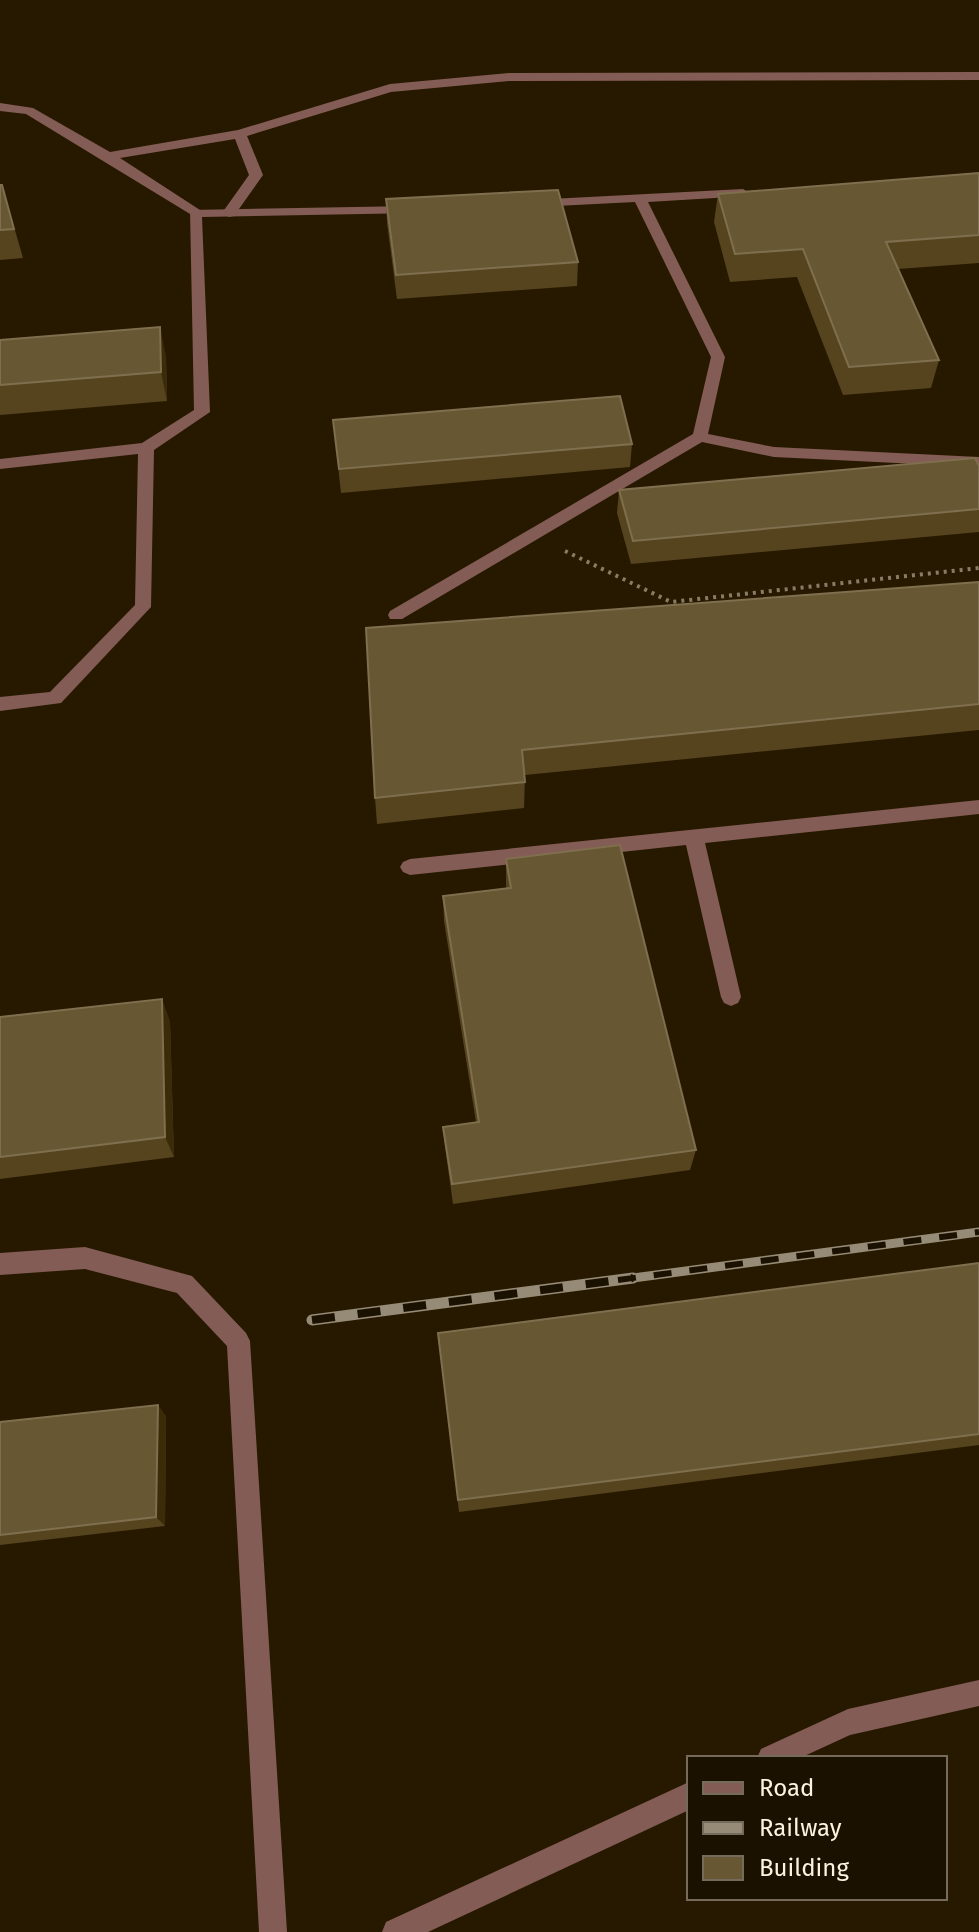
<svg xmlns="http://www.w3.org/2000/svg" width="979" height="1932" font-family="'Fira Sans',sans-serif">
	<style>
		.lines { fill: none; stroke-linecap: round; stroke-linejoin: round }
		.path { stroke: #887c67; stroke-width: 4; stroke-dasharray: 3 5; stroke-linecap: butt }
		.lane { fill: #845c56; fill-rule: evenodd }
		.street { fill: #845c56; fill-rule: evenodd }
		.rail-far1-casing { stroke: #968b76; stroke-width: 9 }
		.rail-casing { stroke: #968b76; stroke-width: 11 }
		.rail-far1 { stroke: #1b1100; stroke-width: 6; stroke-dasharray: 18; stroke-linecap: butt }
		.rail { stroke: #1b1100; stroke-width: 8; stroke-dasharray: 23; stroke-linecap: butt }
		.wall { fill: #56441e }
		.shaded-wall { fill: #3b2b09 }
		.building { fill: #675733; stroke: #7f6f4e; stroke-width: 2 }
	</style>
	<rect width="100%" height="100%" fill="#271900"/>
	<g class="lines">
		<!-- path -->
		<polyline class="path" points="565,551 671,602 979,568"/>
		<!-- lane -->
		<g class="lane">
			<polygon points="743,189 750,193 748,196 648,202 725,357 708,434 774,447 979,457 979,467 774,457 702,442 402,619 390,619 388,615 390,611 693,434 711,357 635,202 536,207 531,206 531,200"/>
			<polygon points="412,206 419,210 417,213 202,217 210,412 154,450 151,607 61,703 0,711 0,697 50,692 135,605 138,454 0,469 0,459 142,443 194,410 190,210"/>
			<polygon points="979,800 979,814 705,843 741,997 738,1003 731,1006 724,1003 721,997 686,845 410,875 403,872 400,867 403,862 410,859"/>
			<polygon points="85,1247 192,1276 246,1333 250,1341 287,1932 259,1932 227,1346 177,1293 85,1269 0,1275 0,1253"/>
			<polygon points="979,1680 979,1706 850,1735 800,1758 757,1758 761,1749 848,1709"/>
			<polygon points="689,1782 689,1810 428,1932 382,1932 386,1922"/>
		</g>
		<!-- street -->
		<polygon class="street" points="979,72 979,80 509,81 391,92 247,136 263,175 234,216 229,217 222,213 249,175 235,139 120,158 200,210 200,216 195,217 26,114 0,111 0,103 33,108 110,152 238,130 390,84 509,73"/>
		<defs>
			<polyline id="rail-far1" points="618,1280 979,1232"/>
			<polyline id="rail" points="312,1320 633,1278"/>
		</defs>
		<!-- rail-far1 casing -->
		<use href="#rail-far1" class="rail-far1-casing"/>
		<!-- rail casing -->
		<use href="#rail" class="rail-casing"/>
		<!-- rail-far1 -->
		<use href="#rail-far1" class="rail-far1"/>
		<!-- rail -->
		<use href="#rail" class="rail"/>
	</g>
	<!-- wall -->
	<g class="wall">
		<polygon points="979,173 979,263 898,269 939,360 931,388 843,395 797,277 730,282 714,222 718,194"/>
		<polygon points="0,185 2,185 23,258 0,260"/>
		<polygon points="386,199 578,262 577,286 397,299 387,223"/>
		<polygon points="0,340 166,356 167,401 0,415"/>
		<polygon points="333,420 632,444 630,467 341,493"/>
		<polygon points="979,466 979,532 631,564 617,513 619,490"/>
		<polygon points="979,582 979,730 525,775 524,808 377,824 375,798"/>
		<polygon points="506,859 696,1150 690,1170 453,1204 445,1147 443,1127 476,1122 444,921 443,896 506,888"/>
		<polygon points="0,1017 170,1021 174,1157 0,1179"/>
		<polygon points="979,1263 979,1445 459,1512 438,1333"/>
		<polygon points="166,1416 165,1526 0,1545 0,1422"/>
	</g>
	<!-- shaded-wall -->
	<g class="shaded-wall">
		<polygon points="160,327 166,356 167,401 161,372"/>
		<polygon points="162,999 170,1021 174,1157 165,1137"/>
		<polygon points="158,1405 166,1416 165,1526 156,1517"/>
	</g>
	<!-- building -->
	<g class="building">
		<polygon points="979,173 979,235 886,242 939,360 849,367 803,249 735,254 718,194"/>
		<polygon points="0,185 2,185 14,229 0,230"/>
		<polygon points="558,190 578,262 396,275 386,199"/>
		<polygon points="160,327 161,372 0,385 0,340"/>
		<polygon points="620,396 632,444 339,469 333,420"/>
		<polygon points="975,458 979,466 979,509 633,541 619,490"/>
		<polygon points="979,582 979,704 522,750 525,782 375,798 366,628"/>
		<polygon points="620,845 696,1150 452,1184 443,1127 479,1122 443,896 511,888 506,859"/>
		<polygon points="162,999 165,1137 0,1157 0,1017"/>
		<polygon points="979,1263 979,1434 458,1500 438,1333"/>
		<polygon points="158,1405 156,1517 0,1535 0,1422"/>
	</g>
	<!-- legend -->
	<rect x="687" y="1756" width="260" height="144" fill="#1b1100" stroke="#756b5a" stroke-width="2"/>
	<rect x="703" y="1782" width="40" height="12" fill="#845c56" stroke="#756b5a" stroke-width="2"/>
	<text x="759" y="1796" font-size="24" fill="#fcf3e2">Road</text>
	<rect x="703" y="1822" width="40" height="12" fill="#968b76" stroke="#756b5a" stroke-width="2"/>
	<text x="759" y="1836" font-size="24" fill="#fcf3e2">Railway</text>
	<rect x="703" y="1856" width="40" height="24" fill="#675733" stroke="#756b5a" stroke-width="2"/>
	<text x="759" y="1876" font-size="24" fill="#fcf3e2">Building</text>
</svg>
